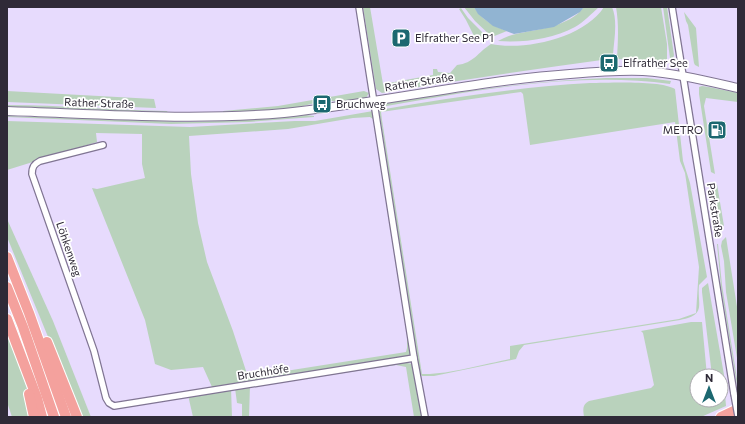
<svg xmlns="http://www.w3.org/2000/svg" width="745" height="424" font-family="Commissioner,sans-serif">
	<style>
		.green { fill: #b9d2bc; fill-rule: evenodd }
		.water { fill: #91b4d2 }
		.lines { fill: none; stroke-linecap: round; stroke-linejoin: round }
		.street-casing { stroke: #807593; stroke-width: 8 }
		.secondary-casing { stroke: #807593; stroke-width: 10 }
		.highway-casing { stroke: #fff; stroke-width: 12 }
		.street { stroke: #fff; stroke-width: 5.5 }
		.secondary { stroke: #fff; stroke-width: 8 }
		.highway { stroke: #f4a19d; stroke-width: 10 }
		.street-bridge-casing { stroke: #807593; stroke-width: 8; stroke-linecap: butt }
		.street-bridge { stroke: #fff; stroke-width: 5.5 }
		.labels { text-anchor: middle; stroke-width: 3.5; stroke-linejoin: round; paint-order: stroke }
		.poi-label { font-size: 11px; fill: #2f2a37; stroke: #fff; text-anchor: start }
		.street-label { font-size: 11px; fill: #2f2a37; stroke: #fff }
	</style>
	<rect width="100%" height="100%" fill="#e7dbfd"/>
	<!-- green -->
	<g class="green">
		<path d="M363,7H370L383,84L433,75V69H437L438,72L450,73L457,65C474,63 477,53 491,44C525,51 584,38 604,7H612C618,21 614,40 613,55L612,58L609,59C533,69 458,81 382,93L376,89Z"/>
		<path d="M464,7H474C482,20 493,26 507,31L492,37L475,21Z"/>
		<path d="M584,7H599C591,14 584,22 575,27C553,39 523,43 498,41C504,38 510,35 516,34C538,29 569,27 584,7Z"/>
		<path d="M616,7H661L667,44V59L665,61L617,59C618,41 619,24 616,7Z"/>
		<polygon points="663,7 667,7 674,55 673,59 670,58"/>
		<polygon points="461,8 468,18 488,38 476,40 466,20 459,9"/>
		<polygon points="684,12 696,28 699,67 695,65 694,63 688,25 686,21"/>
		<path d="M606,78H647L671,81L670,84C576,71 473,91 381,107L386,103C459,92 532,81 606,78Z"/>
		<path d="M590,83C608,83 660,80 675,89L683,161L690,183L707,277L699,285C697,305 707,315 680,320L524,345L519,351L516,359L434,376H422L419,371L379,110C449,98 519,87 590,83ZM521,92L523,94L530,145L675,122L680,161L685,173L699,267L696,313L679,319L510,346V359C485,364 446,375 422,374L382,120L381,112Z"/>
		<polygon points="702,86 709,87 738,93 738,102 706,98 704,106 715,174 711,172 699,94 699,87"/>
		<polygon points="7,91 154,99 156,108 7,102"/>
		<polygon points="364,91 369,93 366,98 345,102 331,101 315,103 295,108 223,113 223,111 278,106"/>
		<path d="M7,105C61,105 114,110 167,111L168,113L7,108Z"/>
		<path d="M373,111L412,353L408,357L235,384L222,387H212L203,367L171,370L155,364L145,320L92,188L97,189L145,178L142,164V134L96,133L97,142L7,170V121L190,127L295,121H315ZM370,117L373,119L407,336V348L406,352L248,377L233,331L207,262L198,223L191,174L189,136L288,129L353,118Z"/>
		<polygon points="306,115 314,116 314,117 249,122 171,124 7,117 7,116 185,122 220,121"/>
		<polygon points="717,184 724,226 719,224 719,222 713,188"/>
		<polygon points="7,219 53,321 91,417 81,417 7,237"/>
		<polygon points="726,237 738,313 738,364 726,292 724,261 721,246 722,241"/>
		<polygon points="717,244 718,244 722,285 738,385 738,391 721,287"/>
		<path d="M708,283L727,392L725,394L726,406L701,417H584C583,409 582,405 589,401L651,388L654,385L643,333L641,331L691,322H702L707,376H697V400H721V376H712L702,292V288Z"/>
		<polygon points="7,330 37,417 12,417 7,402"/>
		<polygon points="403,362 412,364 415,367 422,417 414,417 406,367 396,365 265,385 256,384"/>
		<polygon points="250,385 249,417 242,417 242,404 237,403 235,388"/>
		<polygon points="231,388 232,417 193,417 188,395"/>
	</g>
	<!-- water -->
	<polygon class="water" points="474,7 584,7 580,12 554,27 514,34 493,26 478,14"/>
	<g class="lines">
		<defs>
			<g id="street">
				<polyline points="359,7 414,358 425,417"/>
				<polyline points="672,7 734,394"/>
				<path d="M103,145L40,161C34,164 32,167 32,174L94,351L106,398L109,403L114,406L414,358"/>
			</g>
			<path id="secondary" d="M7,111C99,114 192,121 284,113C380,103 474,81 570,74C594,72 619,70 643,71C675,73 707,81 738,88"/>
			<g id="highway">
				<polyline points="7,257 29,313 66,417"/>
				<polyline points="7,287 23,327 54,417"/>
				<polyline points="7,319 37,398 42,417"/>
				<polyline points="47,342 77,417"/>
				<polyline points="29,394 34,417"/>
				<polyline points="721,417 738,409"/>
			</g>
		</defs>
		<!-- street casing -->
		<use href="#street" class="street-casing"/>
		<!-- secondary casing -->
		<use href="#secondary" class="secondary-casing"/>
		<!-- highway casing -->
		<use href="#highway" class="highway-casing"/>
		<!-- street -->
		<use href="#street" class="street"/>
		<!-- secondary -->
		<use href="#secondary" class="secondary"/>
		<!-- highway -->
		<use href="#highway" class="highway"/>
		<defs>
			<polyline id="street-bridge" points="734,394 738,416"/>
		</defs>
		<!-- street-bridge casing -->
		<use href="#street-bridge" class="street-bridge-casing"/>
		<!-- street-bridge -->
		<use href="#street-bridge" class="street-bridge"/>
	</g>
	<!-- icons -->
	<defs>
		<symbol id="parking-square" viewBox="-11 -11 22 22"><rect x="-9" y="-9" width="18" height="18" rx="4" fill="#1c6870" stroke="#fff"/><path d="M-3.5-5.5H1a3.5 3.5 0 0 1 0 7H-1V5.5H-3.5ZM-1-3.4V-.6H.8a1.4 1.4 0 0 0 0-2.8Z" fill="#fff"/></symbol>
		<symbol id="bus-square" viewBox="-11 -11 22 22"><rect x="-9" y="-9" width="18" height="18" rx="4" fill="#1c6870" stroke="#fff"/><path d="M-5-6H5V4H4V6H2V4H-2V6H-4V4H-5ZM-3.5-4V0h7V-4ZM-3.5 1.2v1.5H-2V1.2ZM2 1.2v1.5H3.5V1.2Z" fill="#fff"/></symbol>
		<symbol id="fuel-square" viewBox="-11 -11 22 22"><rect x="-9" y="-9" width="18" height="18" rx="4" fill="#1c6870" stroke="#fff"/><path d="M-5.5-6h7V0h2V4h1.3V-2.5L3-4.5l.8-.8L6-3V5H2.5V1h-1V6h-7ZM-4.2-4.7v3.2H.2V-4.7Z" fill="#fff"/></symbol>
	</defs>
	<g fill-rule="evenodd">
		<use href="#parking-square" x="390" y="27" width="22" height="22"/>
		<use href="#bus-square" x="598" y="52" width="22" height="22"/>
		<use href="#bus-square" x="311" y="93" width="22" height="22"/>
		<use href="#fuel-square" x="706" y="119" width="22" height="22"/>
	</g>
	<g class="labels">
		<!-- poi labels -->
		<g class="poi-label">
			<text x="415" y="42">Elfrather See P1</text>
			<text x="623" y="67">Elfrather See</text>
			<text x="336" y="108">Bruchweg</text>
			<text x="703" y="134" text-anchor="end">METRO</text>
		</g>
		<!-- street labels -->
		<g class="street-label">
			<text transform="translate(419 82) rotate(-9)" y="4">Rather Straße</text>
			<text transform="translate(99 103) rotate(2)" y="4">Rather Straße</text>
			<text transform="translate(715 210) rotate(81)" y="4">Parkstraße</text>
			<text transform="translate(69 249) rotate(71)" y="4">Löhkenweg</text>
			<text transform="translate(263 372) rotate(-9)" y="4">Bruchhöfe</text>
		</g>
	</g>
	<!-- border -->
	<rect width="745" height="424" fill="none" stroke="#2f2a37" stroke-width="16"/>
	<!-- north arrow -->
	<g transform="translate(709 388)"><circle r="19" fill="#ffffff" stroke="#acaaaf"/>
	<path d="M0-3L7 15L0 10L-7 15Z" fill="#1c6870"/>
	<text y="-6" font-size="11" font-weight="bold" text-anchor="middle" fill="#2f2a37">N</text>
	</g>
</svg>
